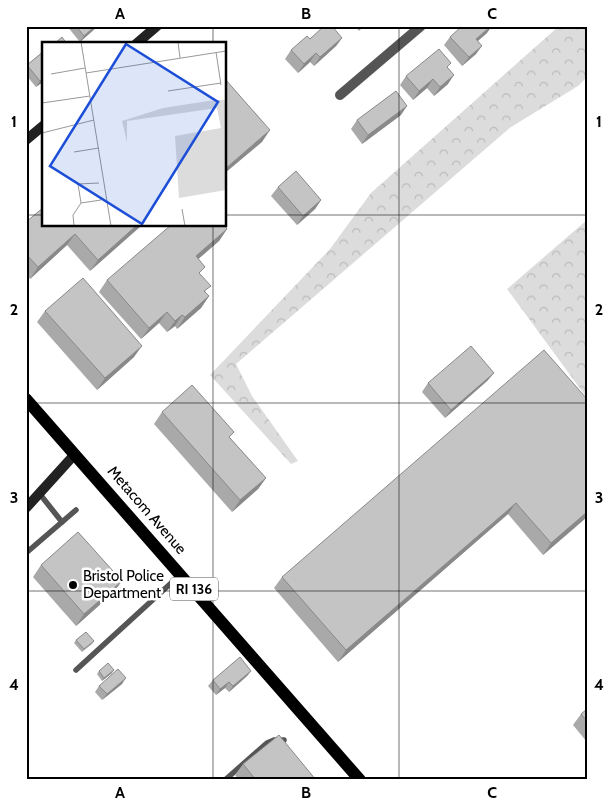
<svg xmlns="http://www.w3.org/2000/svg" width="613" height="806" font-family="Cabin,sans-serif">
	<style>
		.forest { fill: url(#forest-crowns) }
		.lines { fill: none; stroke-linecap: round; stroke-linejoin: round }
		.lane { stroke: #555; stroke-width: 5.5 }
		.street { stroke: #555; stroke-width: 10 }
		.secondary { stroke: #222; stroke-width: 10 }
		.primary { stroke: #000; stroke-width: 12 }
		.wall { fill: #a9a9a9 }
		.shaded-wall { fill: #898989 }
		.building { fill: #c4c4c4; stroke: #898989 }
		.grid { fill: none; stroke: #000; stroke-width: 1; stroke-opacity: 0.55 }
		.poi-dot { fill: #000; stroke: #fff; stroke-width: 2 }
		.labels { text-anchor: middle; stroke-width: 5; stroke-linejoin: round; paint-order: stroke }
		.shield { fill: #fff; stroke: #4c4c4c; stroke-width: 1 }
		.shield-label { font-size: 14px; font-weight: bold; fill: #000 }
		.street-label { font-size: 15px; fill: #000; stroke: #fff }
		.poi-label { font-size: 15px; fill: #000; stroke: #fff; text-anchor: start }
		.inset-road { fill: none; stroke: #999; stroke-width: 1 }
		.view { fill: #1d4ed8; fill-opacity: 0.15; stroke: #1d4ed8; stroke-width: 2.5 }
		.inset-edge { fill: none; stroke: #000; stroke-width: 2.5 }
		.neatline { fill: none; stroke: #000; stroke-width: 2 }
		.grid-label { font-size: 16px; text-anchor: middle; font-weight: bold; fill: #000 }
	</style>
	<defs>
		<pattern id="forest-crowns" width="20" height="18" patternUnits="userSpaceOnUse" patternTransform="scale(1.25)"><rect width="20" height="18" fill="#dcdcdc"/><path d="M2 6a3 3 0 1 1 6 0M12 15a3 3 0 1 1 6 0" fill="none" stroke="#bbb"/></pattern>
	</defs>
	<rect width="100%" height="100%" fill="#fff"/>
	<!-- forest -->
	<g class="forest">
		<polygon points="559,26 587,26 587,77 578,86 511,127 236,364 252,396 298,461 291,464 210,375 330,249 371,193"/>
		<polygon points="587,220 587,398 507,289"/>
	</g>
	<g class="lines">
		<!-- lane -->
		<g class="lane">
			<polyline points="39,493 62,522"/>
			<polyline points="26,553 76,510"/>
			<polyline points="76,670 181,574"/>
			<polyline points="225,780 267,743 274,740 284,740"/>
		</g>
		<!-- street -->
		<polyline class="street" points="340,95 421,26"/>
		<!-- secondary -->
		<g class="secondary">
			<polyline points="136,44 157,26"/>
			<polyline points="26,140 44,125"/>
			<polyline points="26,508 75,454"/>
		</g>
		<!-- primary -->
		<polyline class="primary" points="26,399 360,780"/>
	</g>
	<!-- wall -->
	<g class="wall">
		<polygon points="67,26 98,26 80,42"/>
		<polygon points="355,26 364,26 359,31"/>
		<polygon points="487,33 477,41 476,54 462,66 444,45 450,37"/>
		<polygon points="342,38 336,46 314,66 310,62 298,73 285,59 291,50 310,39"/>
		<polygon points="44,51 44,81 36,87 26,75 26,66"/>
		<polygon points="448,68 448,84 434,96 427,88 413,100 400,85 406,76"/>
		<polygon points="401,115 362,144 351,129 357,120"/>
		<polygon points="278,187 321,200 315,209 297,225 271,196"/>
		<polygon points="26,222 44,225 142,225 90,271 67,245 30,279 26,274"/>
		<polygon points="227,229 219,241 198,259 200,274 206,293 209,296 201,308 177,329 175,326 167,332 159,323 141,339 99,292 107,280"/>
		<polygon points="45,311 134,357 97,390 37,322"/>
		<polygon points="494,373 487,381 445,418 422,392 428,383"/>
		<polygon points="587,399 587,517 543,555 508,514 338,662 274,588 282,577"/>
		<polygon points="162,412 230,438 266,478 258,489 232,512 154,424"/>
		<polygon points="41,565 114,592 76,626 33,577"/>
		<polygon points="76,640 94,641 92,644 82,652 74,643"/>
		<polygon points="99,671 112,673 102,681 97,674"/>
		<polygon points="251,671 247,676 229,692 225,688 216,695 208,686 213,680"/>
		<polygon points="122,684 102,700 95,692 99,686"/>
		<polygon points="587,709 587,742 573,725 581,714"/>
		<polygon points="243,764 316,780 239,780 235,775"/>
	</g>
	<!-- shaded-wall -->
	<g class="shaded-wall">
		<polygon points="95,26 98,26 80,42 84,36"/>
		<polygon points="491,26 492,26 487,33 470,48 476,39"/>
		<polygon points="342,38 336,46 314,66 320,57"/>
		<polygon points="482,46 476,54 462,66 469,57"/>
		<polygon points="316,53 310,62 298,73 304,64"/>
		<polygon points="454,75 448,84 434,96 440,87"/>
		<polygon points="44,78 44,81 36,87 40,81"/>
		<polygon points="433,79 427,88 413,100 419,91"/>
		<polygon points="407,106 401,115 362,144 368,135"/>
		<polygon points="270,130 262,142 225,173 225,169"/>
		<polygon points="321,200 315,209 297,225 303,216"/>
		<polygon points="137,225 142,225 90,271 98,260"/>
		<polygon points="227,229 219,241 188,268 196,256"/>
		<polygon points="75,234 67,245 30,279 38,267"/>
		<polygon points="209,296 201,308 177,329 185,317"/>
		<polygon points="167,312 159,323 141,339 149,328"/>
		<polygon points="182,315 175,326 167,332 175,321"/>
		<polygon points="142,346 134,357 97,390 105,378"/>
		<polygon points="494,373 487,381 445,418 451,410"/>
		<polygon points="266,478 258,489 232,512 240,500"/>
		<polygon points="516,503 508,514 338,662 346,650"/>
		<polygon points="587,512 587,517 543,555 551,543"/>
		<polygon points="122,581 114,592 76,626 84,614"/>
		<polygon points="114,670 112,673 102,681 104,678"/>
		<polygon points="251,671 247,676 229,692 233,686"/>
		<polygon points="126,678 122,684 102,700 107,694"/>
		<polygon points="229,682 225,688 216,695 220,689"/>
	</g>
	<!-- building -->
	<g class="building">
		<polygon points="76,26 95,26 84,36"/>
		<polygon points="324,26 332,26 342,38 320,57 316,53 304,64 291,50 307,36 310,39"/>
		<polygon points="462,26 491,26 476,39 482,46 469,57 450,37"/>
		<polygon points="62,37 67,44 54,44"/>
		<polygon points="439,49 451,63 447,67 454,75 440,87 433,79 419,91 406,76"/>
		<polygon points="44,51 44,78 40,81 27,65"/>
		<polygon points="225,79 270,130 225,169"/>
		<polygon points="396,91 407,106 368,135 357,120"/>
		<polygon points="296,171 321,200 303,216 278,187"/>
		<polygon points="44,207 44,225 137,225 98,260 75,234 38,267 26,254 26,222"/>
		<polygon points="171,225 224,225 227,229 196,256 205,267 199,273 211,286 204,291 209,296 185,317 182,315 175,321 167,312 149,328 107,280"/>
		<polygon points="83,278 142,346 105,378 45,311"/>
		<polygon points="471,346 494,373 451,410 428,383"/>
		<polygon points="544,350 587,399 587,512 551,543 516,503 346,650 282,577"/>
		<polygon points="192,385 234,432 229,437 266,478 240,500 162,412"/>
		<polygon points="78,532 122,581 84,614 41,565"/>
		<polygon points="86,632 94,641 84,649 76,640"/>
		<polygon points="240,657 251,671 233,686 229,682 220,689 213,680"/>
		<polygon points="108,663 114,670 104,678 99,671"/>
		<polygon points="118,669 126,678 107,694 99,686"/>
		<polygon points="587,709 587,721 581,714"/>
		<polygon points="279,735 316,780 256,780 243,764"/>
	</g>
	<!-- grid -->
	<path class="grid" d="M213,26V44M399,26V780M26,215H44M225,215H587M213,225V780M26,403H587M26,591H587"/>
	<!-- markers -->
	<circle class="poi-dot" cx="73" cy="585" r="5"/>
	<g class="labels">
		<!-- shield labels -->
		<rect class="shield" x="170" y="577.5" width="48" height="23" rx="4"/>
		<g class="shield-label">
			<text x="194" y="594">RI 136</text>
		</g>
		<!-- street labels -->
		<g class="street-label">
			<text transform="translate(147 510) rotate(49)" y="5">Metacom Avenue</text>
		</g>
		<!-- poi labels -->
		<g class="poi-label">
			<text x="83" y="581">Bristol Police<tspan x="83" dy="17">Department</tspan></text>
		</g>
	</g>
	<!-- overview -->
	<g transform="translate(42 42)">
		<rect width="184" height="184" fill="#fff"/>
		<path d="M173,58H184V148L137,156L133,94L179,86L175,66L85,79V100L80,79L121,66Z" fill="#dcdcdc"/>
		<path class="inset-road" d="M39,0L69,184M136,0L138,16M174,10L179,43M44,31L184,9M9,32L43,26M126,49L179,41M0,61L48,54M0,91L52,78M32,110L57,106M57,141L36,142L39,161L59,158V155M140,167L143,184M32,184L31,173L39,161"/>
		<path class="view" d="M84,2L176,60L100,182L8,124Z"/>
		<rect width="184" height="184" class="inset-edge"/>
	</g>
	<!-- border -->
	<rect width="613" height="806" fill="none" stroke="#ffffff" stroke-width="55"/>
	<rect x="28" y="28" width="558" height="750" class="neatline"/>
	<g class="grid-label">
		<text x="120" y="19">A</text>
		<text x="306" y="19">B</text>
		<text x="492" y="19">C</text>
		<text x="14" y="127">1</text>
		<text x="599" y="127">1</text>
		<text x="14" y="315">2</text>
		<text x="599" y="315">2</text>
		<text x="14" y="503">3</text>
		<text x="599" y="503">3</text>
		<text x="14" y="690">4</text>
		<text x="599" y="690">4</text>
		<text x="120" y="798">A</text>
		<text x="306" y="798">B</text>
		<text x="492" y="798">C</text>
	</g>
</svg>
